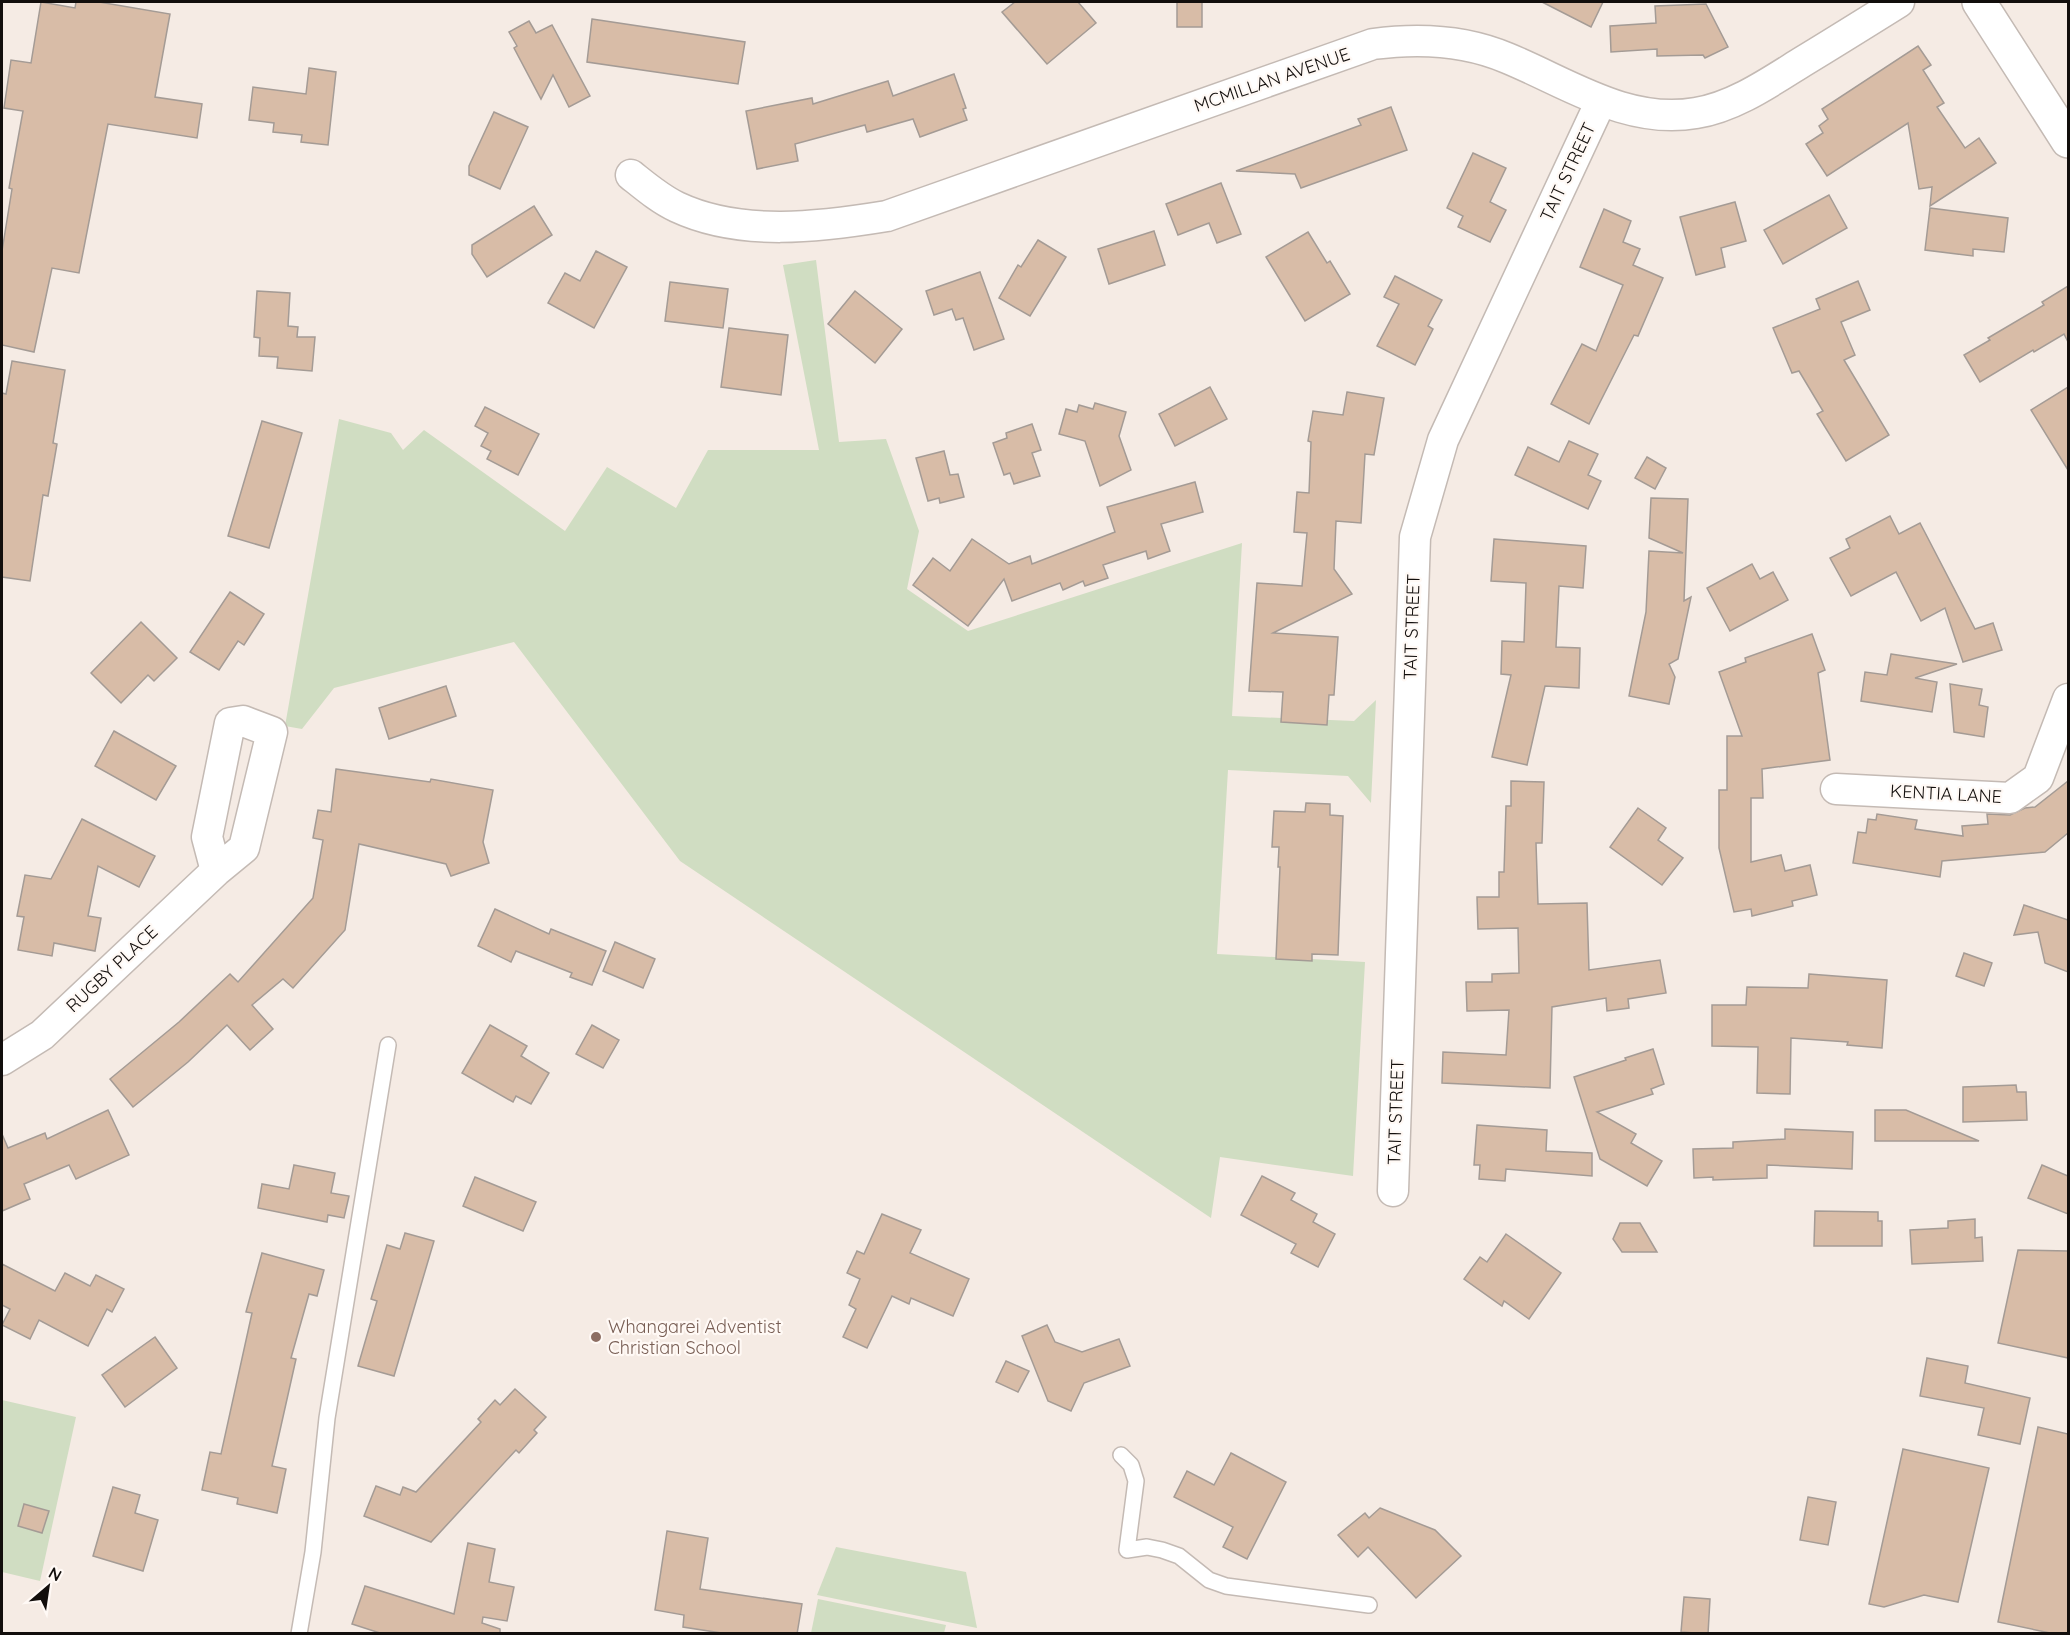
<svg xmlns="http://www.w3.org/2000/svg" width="2070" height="1635" font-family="Quicksand,sans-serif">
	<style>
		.green { fill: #d0ddc2 }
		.building { fill: #d8bca7; stroke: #a49b95; stroke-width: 1.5 }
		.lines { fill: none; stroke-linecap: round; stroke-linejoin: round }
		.lane-casing { stroke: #c4bab4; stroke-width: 18 }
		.street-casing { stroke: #c4bab4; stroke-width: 33 }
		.secondary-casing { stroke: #c4bab4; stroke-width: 36 }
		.lane { stroke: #fff; stroke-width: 15 }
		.street { stroke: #fff; stroke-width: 30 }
		.secondary { stroke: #fff; stroke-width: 33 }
		.education-dot { fill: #8d6e63; stroke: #fff9f5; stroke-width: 2 }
		.labels { text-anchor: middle; stroke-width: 4.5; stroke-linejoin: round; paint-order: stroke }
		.street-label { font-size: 18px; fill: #120e0c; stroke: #fff9f5 }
		.education-label { font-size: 18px; fill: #785e54; stroke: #fff9f5; text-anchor: start }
	</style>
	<rect width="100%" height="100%" fill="#f5ebe4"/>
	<!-- green -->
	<g class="green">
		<polygon points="816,260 839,442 886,439 919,531 907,589 968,631 1242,543 1232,716 1354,721 1376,700 1371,803 1348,776 1228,770 1217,954 1365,962 1353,1176 1220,1157 1211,1218 680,861 514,642 334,688 302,729 285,726 339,419 391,433 403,450 424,430 565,531 607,467 676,508 708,450 819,450 783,265"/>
		<polygon points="2,1400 76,1417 40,1581 2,1572"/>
		<polygon points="836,1547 966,1572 977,1628 817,1595"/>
		<polygon points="818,1599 946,1625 944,1633 811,1633"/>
	</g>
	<!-- building -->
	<g class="building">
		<polygon points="41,2 75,8 76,2 99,2 170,14 155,97 202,104 197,138 108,124 79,273 52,268 34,352 2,345 2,251 12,189 9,188 23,111 4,108 11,60 31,63"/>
		<polygon points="1015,2 1078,2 1096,23 1047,64 1002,12"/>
		<rect x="1177" y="2" width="25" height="25"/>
		<polygon points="1542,2 1603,2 1591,27"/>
		<polygon points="1706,4 1728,47 1705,58 1703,55 1657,56 1657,49 1611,52 1610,26 1656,23 1655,6"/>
		<polygon points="592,19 745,42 738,84 587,62"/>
		<polygon points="529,21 536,33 552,25 590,96 569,107 553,75 541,99 514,48 517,46 509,32"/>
		<polygon points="1918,46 1931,65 1923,70 1944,103 1937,107 1965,148 1979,138 1996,163 1930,206 1932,187 1919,189 1908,123 1827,176 1806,144 1823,133 1819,126 1828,119 1822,109"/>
		<polygon points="309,68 336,72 328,145 301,142 302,135 273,132 274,123 249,120 253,87 306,94"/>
		<polygon points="954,74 966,108 963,109 967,120 920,137 913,119 867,132 865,125 795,144 798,161 757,169 746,111 812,98 813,104 888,81 893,96"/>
		<polygon points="1391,107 1407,150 1301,188 1295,174 1236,171 1361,125 1358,119"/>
		<polygon points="494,112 528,127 500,189 469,175 469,166"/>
		<polygon points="1473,153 1506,168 1490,202 1506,210 1490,242 1458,227 1463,216 1447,208"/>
		<polygon points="1221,183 1241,234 1217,243 1209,223 1178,235 1166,204"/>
		<polygon points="1829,195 1847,228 1783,264 1764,230"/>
		<polygon points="1735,202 1746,241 1721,248 1725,267 1696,275 1680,217"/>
		<polygon points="534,206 552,235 487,277 472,254 472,245"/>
		<polygon points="1930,208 2008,218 2004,252 1973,249 1973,256 1925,250"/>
		<polygon points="1604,209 1631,221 1623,242 1640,249 1633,265 1663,278 1638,336 1634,335 1589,424 1551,404 1582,344 1596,351 1623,285 1580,267"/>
		<polygon points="1154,231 1165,265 1109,284 1098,249"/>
		<polygon points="1308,232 1327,263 1330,261 1350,294 1305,321 1266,257"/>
		<polygon points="1038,240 1066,257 1030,316 999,298 1018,265 1021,267"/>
		<polygon points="596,251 627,267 594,328 548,303 565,273 580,281"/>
		<polygon points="980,272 1004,339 974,350 963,318 956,320 952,309 934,315 926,291"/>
		<polygon points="1395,276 1442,300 1428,326 1433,329 1415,365 1377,346 1399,304 1384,297"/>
		<polygon points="1858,281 1870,310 1841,322 1855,355 1844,360 1889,435 1846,461 1817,414 1823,411 1799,371 1792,373 1773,328 1820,309 1816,299"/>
		<polygon points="670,282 728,289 723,328 665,321"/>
		<polygon points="2068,286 2068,342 2064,334 2034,352 2033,350 1980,382 1964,355 1990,340 1988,338 2044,305 2042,302"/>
		<polygon points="257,291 290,293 288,326 298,327 297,337 315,337 312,371 277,368 278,357 259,356 260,338 254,337"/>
		<polygon points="855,291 902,329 875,363 828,324"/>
		<polygon points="729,328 788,335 781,395 721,387"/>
		<polygon points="12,361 65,370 53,443 57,444 48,496 43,495 30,581 2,577 2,393 6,394"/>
		<polygon points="1210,387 1227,419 1175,446 1159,414"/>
		<polygon points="2068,387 2068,470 2031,410"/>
		<polygon points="1347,392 1384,398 1374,455 1365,454 1361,523 1336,521 1334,569 1352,594 1273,633 1338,637 1334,695 1329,695 1327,725 1281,722 1283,692 1249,691 1257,583 1302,586 1307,533 1294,532 1297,492 1309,493 1311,442 1308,441 1313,411 1343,415"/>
		<polygon points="1095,403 1126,412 1119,436 1131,470 1100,486 1085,441 1059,434 1066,409 1077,412 1079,405 1093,409"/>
		<polygon points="485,407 539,434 518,475 487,459 491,451 481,446 488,433 475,426"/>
		<polygon points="262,421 302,433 269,548 228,536"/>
		<polygon points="1032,424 1041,450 1032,453 1040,476 1014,484 1010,473 1004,475 993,443 1007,438 1006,433"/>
		<polygon points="1569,441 1598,454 1588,475 1601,481 1588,509 1515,475 1528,447 1559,462"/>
		<polygon points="944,451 950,475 958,474 964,497 940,503 939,498 928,501 916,458"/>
		<polygon points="1647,457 1666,468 1655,489 1635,478"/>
		<polygon points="1195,482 1203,512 1161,524 1170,551 1148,559 1146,551 1103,565 1108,578 1085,586 1083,581 1063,590 1060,583 1012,601 1004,579 968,626 913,585 933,558 950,571 972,539 1009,564 1030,556 1032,564 1115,532 1107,507"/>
		<polygon points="1651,498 1688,499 1684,601 1691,597 1678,659 1669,664 1675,677 1669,704 1629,696 1646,612 1649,551 1683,553 1649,538"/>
		<polygon points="1890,516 1899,534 1920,523 1975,629 1993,623 2002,650 1963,662 1945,608 1921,621 1896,572 1851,596 1830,558 1850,548 1846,539"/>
		<polygon points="1494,539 1586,546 1583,588 1559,586 1556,647 1580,648 1579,688 1545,686 1527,765 1492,757 1511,675 1501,674 1502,641 1524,642 1526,583 1491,581"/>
		<polygon points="1752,564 1760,579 1773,572 1788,600 1730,631 1707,588"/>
		<polygon points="230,592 264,614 244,645 238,641 219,670 190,652"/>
		<polygon points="141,622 177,658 154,681 148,675 121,703 91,673"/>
		<polygon points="1812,634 1825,670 1818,673 1830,760 1762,769 1763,798 1751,798 1751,862 1781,855 1785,871 1810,865 1817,895 1792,901 1793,906 1752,916 1751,909 1734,912 1719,848 1719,790 1727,790 1727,736 1742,736 1719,672 1746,662 1745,658"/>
		<polygon points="1891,654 1957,664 1915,678 1937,682 1932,712 1861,701 1865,672 1887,675"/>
		<polygon points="1950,684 1982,689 1979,705 1988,707 1984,737 1954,732"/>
		<polygon points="446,686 456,716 389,739 379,708"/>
		<polygon points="114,731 176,766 156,800 95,766"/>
		<polygon points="336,769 430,782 431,779 493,790 483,842 489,863 451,876 446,864 359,844 345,930 293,988 283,979 252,1005 273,1029 250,1050 227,1025 188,1062 133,1107 110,1079 179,1022 230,974 238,982 313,898 323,840 313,838 318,810 331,812"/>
		<polygon points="1511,781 1544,782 1542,843 1536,843 1538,904 1587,903 1589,970 1660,960 1666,993 1628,999 1629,1008 1607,1011 1606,998 1552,1007 1550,1088 1442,1083 1443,1052 1506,1055 1509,1010 1467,1011 1466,982 1492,982 1492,974 1519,973 1518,928 1478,929 1477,897 1499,897 1499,872 1504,872 1506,806 1511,806"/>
		<polygon points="2068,781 2068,833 2045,852 1942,861 1940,877 1853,863 1858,832 1866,833 1868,819 1876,820 1877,814 1917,820 1915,829 1963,836 1962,826 1988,824 1987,814 2010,815 2025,808 2035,807"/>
		<polygon points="1306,803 1330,804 1330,815 1343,816 1338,955 1312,954 1312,961 1276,959 1280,867 1278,867 1279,847 1272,847 1274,811 1305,812"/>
		<polygon points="1638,808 1666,828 1658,840 1683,858 1662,885 1610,847"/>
		<polygon points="82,819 155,856 139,887 98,866 88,916 101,918 95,951 54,943 52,956 18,950 24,917 17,916 25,875 51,879"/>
		<polygon points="2024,905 2068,920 2068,972 2045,963 2038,932 2014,935"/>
		<polygon points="495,909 549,934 551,929 606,951 592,985 570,977 572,973 516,951 511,962 478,946"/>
		<polygon points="615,942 655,959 643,988 603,971"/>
		<polygon points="1964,953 1992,963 1984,986 1956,976"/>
		<polygon points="1809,974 1887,980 1882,1048 1847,1045 1848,1042 1791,1038 1790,1094 1757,1093 1758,1047 1712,1046 1712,1005 1746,1005 1747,987 1808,988"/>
		<polygon points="490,1025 527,1046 521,1056 549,1073 531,1104 516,1096 513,1102 462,1073"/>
		<polygon points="592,1025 619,1040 603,1068 576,1054"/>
		<polygon points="1653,1049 1664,1084 1651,1089 1653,1094 1597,1112 1636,1134 1631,1143 1662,1161 1647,1186 1600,1159 1574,1077 1626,1060 1625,1058"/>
		<polygon points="2016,1085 2017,1092 2026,1092 2027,1120 1963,1122 1963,1087"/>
		<polygon points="108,1110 129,1155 76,1179 69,1165 24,1184 30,1199 2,1211 2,1134 8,1148 45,1133 47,1139"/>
		<polygon points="1875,1110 1906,1110 1979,1141 1875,1141"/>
		<polygon points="1477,1125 1547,1130 1546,1151 1592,1153 1592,1176 1506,1169 1505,1181 1479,1179 1480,1165 1474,1165"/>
		<polygon points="1785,1129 1853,1132 1852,1169 1767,1165 1767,1178 1713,1180 1713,1177 1694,1178 1693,1149 1733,1148 1733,1142 1785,1139"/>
		<polygon points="294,1165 335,1173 331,1193 349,1196 344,1218 328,1215 327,1222 258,1208 262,1184 289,1189"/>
		<polygon points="2042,1165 2068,1176 2068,1214 2028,1198"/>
		<polygon points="1262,1176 1295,1193 1291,1200 1317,1214 1313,1222 1335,1234 1318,1267 1291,1253 1296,1244 1241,1215"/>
		<polygon points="475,1177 536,1202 523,1231 463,1206"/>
		<polygon points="1815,1211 1878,1212 1878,1221 1882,1221 1882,1246 1814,1246"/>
		<polygon points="882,1214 921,1230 910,1253 969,1279 953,1316 911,1298 909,1304 892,1296 867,1348 843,1337 856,1309 849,1305 860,1279 847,1273 857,1251 864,1254"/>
		<polygon points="1975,1219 1975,1238 1982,1237 1983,1261 1912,1264 1910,1230 1948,1228 1948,1221"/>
		<polygon points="1620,1223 1640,1223 1657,1252 1622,1252 1613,1239"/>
		<polygon points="405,1233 434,1241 394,1376 358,1366 377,1301 371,1299 387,1245 400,1249"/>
		<polygon points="1506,1234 1561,1273 1529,1319 1504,1301 1502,1306 1464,1279 1480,1257 1487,1262"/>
		<polygon points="2018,1250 2068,1251 2068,1358 1998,1343"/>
		<polygon points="262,1253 324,1270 317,1296 309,1294 291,1358 296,1359 272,1466 286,1469 277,1513 237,1504 238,1498 202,1490 210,1452 221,1454 252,1313 246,1312"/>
		<polygon points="2,1264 55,1291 65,1273 90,1286 96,1275 124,1289 112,1312 107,1309 88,1346 39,1320 30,1339 2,1325 10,1309 2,1305"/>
		<polygon points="1047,1325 1055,1342 1082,1352 1119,1339 1130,1366 1084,1383 1071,1411 1048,1401 1022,1336"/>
		<polygon points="155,1337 177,1368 125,1407 102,1375"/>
		<polygon points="1927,1358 1968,1366 1965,1383 2030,1398 2020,1444 1978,1435 1984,1408 1920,1396"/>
		<polygon points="1006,1361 1029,1371 1018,1392 996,1382"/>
		<polygon points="515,1389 546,1417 534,1430 537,1433 519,1453 516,1450 431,1542 364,1516 376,1486 400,1495 403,1487 416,1492 481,1422 478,1419 495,1400 500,1405"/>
		<polygon points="2038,1427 2068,1434 2068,1634 2055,1634 1998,1622"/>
		<polygon points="1903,1449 1989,1468 1958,1602 1924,1595 1884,1607 1869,1604"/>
		<polygon points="1231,1453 1286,1482 1247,1559 1223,1547 1233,1527 1174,1497 1187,1471 1214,1485"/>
		<polygon points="113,1487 140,1495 135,1513 158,1520 143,1571 93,1556"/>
		<polygon points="1808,1497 1836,1502 1828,1545 1800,1540"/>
		<polygon points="24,1504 49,1511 42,1533 18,1526"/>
		<polygon points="1380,1508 1435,1530 1461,1556 1416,1598 1368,1547 1358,1557 1338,1535 1365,1513 1369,1518"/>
		<polygon points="667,1531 708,1538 700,1589 802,1604 797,1634 728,1634 683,1627 684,1615 655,1610"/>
		<polygon points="468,1543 495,1549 489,1582 514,1587 507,1621 483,1617 482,1623 500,1629 500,1634 383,1634 352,1624 365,1586 454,1614"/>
		<polygon points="1684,1597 1710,1599 1708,1634 1681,1632"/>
	</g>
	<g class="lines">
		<defs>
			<g id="lane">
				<polyline points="1121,1455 1131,1465 1136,1481 1127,1550 1147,1547 1162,1550 1179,1556 1209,1580 1226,1586 1369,1605"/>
				<polyline points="299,1634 313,1552 327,1418 388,1045"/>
			</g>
			<g id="street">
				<path d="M631,175C646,187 660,199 677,207C741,237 820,227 887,216L1373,44C1418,38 1465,40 1507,58C1568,83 1627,125 1696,113C1734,107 1770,82 1802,62C1835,42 1867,22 1899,2"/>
				<polyline points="1836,789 2010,798 2038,778 2068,699"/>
				<polyline points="2,1060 42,1035 216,871 244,848 272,732 243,721 230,723 207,837 216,871"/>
				<polyline points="1393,1191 1415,537 1443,440 1601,101"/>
			</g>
			<polyline id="secondary" points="1979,2 2068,141"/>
		</defs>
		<!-- lane casing -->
		<use href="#lane" class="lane-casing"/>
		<!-- street casing -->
		<use href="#street" class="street-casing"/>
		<!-- secondary casing -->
		<use href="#secondary" class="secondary-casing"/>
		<!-- lane -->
		<use href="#lane" class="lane"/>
		<!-- street -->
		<use href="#street" class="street"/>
		<!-- secondary -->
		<use href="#secondary" class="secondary"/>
	</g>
	<!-- markers -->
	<circle class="education-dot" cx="596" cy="1337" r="6"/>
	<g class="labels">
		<!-- street labels -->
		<g class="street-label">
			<text transform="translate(1272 80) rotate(-19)" y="6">MCMILLAN AVENUE</text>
			<text transform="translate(1568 172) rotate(-65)" y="6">TAIT STREET</text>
			<text transform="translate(1412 627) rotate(-88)" y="6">TAIT STREET</text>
			<text transform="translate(1946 794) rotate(3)" y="6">KENTIA LANE</text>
			<text transform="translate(112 969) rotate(-43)" y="6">RUGBY PLACE</text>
			<text transform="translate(1396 1112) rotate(-88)" y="6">TAIT STREET</text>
		</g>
		<!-- education labels -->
		<g class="education-label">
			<text x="608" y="1333">Whangarei Adventist<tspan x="608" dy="21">Christian School</tspan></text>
		</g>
	</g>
	<!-- border -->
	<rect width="2070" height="1635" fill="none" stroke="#120e0c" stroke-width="6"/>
	<!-- north arrow -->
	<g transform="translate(48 1587) rotate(29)" stroke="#fff9f5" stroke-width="4.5" paint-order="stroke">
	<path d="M0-4.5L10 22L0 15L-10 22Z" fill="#120e0c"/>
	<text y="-9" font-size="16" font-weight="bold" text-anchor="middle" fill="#120e0c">N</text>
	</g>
</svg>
